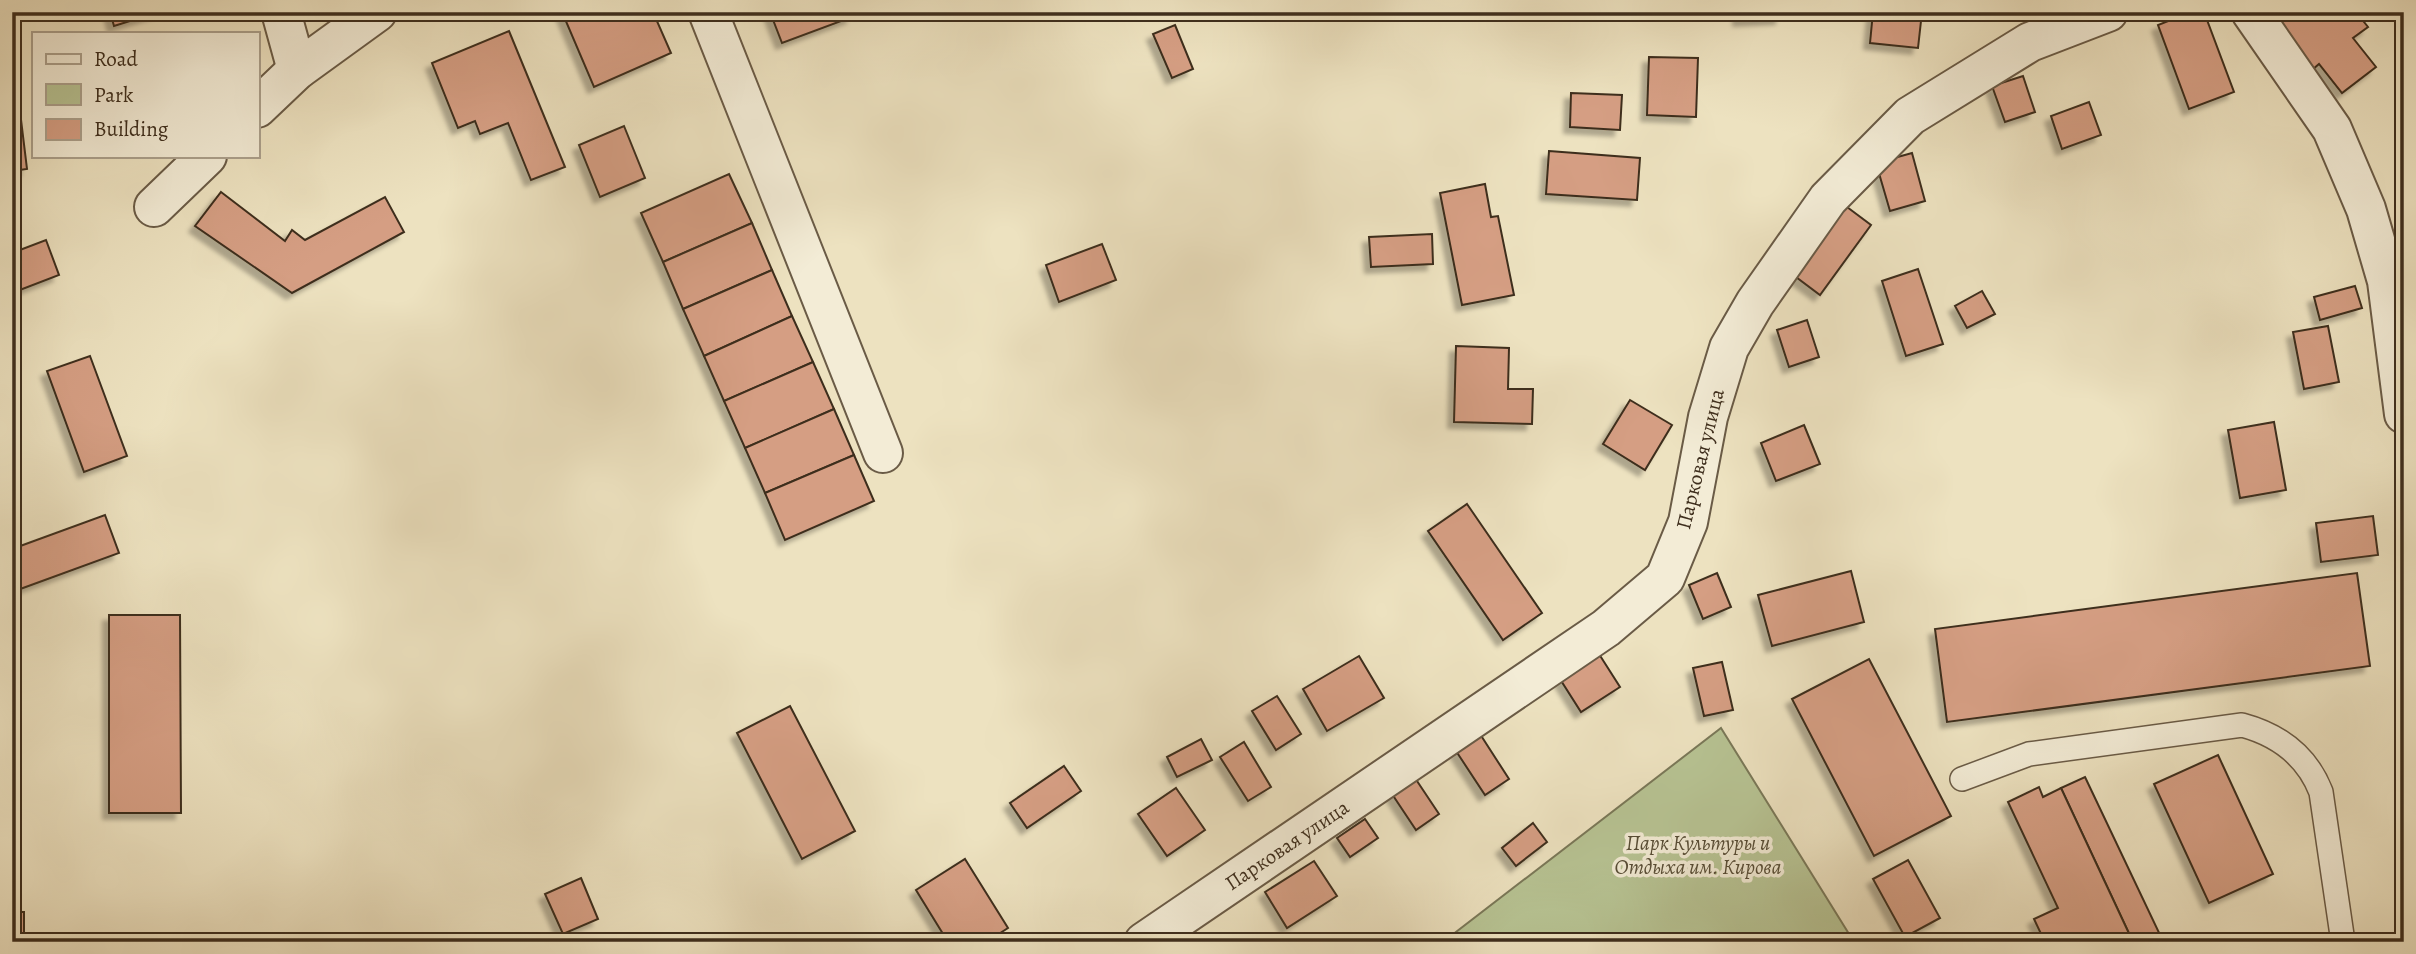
<svg xmlns="http://www.w3.org/2000/svg" width="2416" height="954" font-family="Alegreya,serif">
	<style>
		.green { fill: #b7c393; stroke: #7a7858; stroke-width: 2 }
		.building { fill: #d59e83; stroke: #3e2e1d; stroke-width: 2; filter: url(#shadow) }
		.lines { fill: none; stroke-linecap: round; stroke-linejoin: round }
		.lane-casing { stroke: #6a5b46; stroke-width: 26 }
		.street-casing { stroke: #6a5b46; stroke-width: 42 }
		.lane { stroke: #f3ecd6; stroke-width: 23 }
		.street { stroke: #f3ecd6; stroke-width: 38 }
		.labels { text-anchor: middle; stroke-width: 7; stroke-linejoin: round; paint-order: stroke }
		.street-label { font-size: 21px; fill: #3e2e1d; stroke: #f3ecd6 }
		.park-label { font-size: 21px; font-style: italic; fill: #564c35; stroke: #f3ecd6 }
	</style>
	<defs>
		<filter id="shadow"><feDropShadow dx="-6" dy="6" stdDeviation="2" flood-color="#0004"/></filter>
	</defs>
	<rect width="100%" height="100%" fill="#ede2c0"/>
	<filter id="stains"><feTurbulence type="fractalNoise" baseFrequency=".00286" numOctaves="4"/><feColorMatrix values="0 0 0 0 .2 0 0 0 0 .09 0 0 0 0 .02 0 0 0 .5 -.17"/></filter>
	<radialGradient id="worn" r=".72"><stop offset=".6" stop-color="#630" stop-opacity="0"/><stop offset="1" stop-color="#630" stop-opacity=".3"/></radialGradient>
	<!-- green -->
	<polygon class="green" points="1721,728 1854,942 1443,942"/>
	<!-- building -->
	<g class="building">
		<polygon points="110,12 159,12 114,26"/>
		<polygon points="562,12 653,12 671,53 594,87"/>
		<polygon points="770,12 850,12 852,17 782,43"/>
		<polygon points="1739,12 1781,12 1781,18 1739,20"/>
		<polygon points="1873,12 1922,12 1918,48 1870,43"/>
		<polygon points="2191,12 2204,12 2234,92 2189,109 2158,25"/>
		<polygon points="2267,12 2356,12 2368,27 2353,38 2376,67 2342,93 2319,64 2312,70"/>
		<polygon points="1175,25 1193,69 1172,78 1153,34"/>
		<polygon points="509,31 565,167 531,180 508,123 480,134 475,121 458,128 432,63"/>
		<polygon points="1649,57 1698,58 1696,117 1647,115"/>
		<polygon points="2023,76 2035,112 2005,122 1992,86"/>
		<polygon points="1571,93 1622,95 1620,130 1570,127"/>
		<polygon points="12,95 18,95 27,169 12,171"/>
		<polygon points="2089,102 2101,135 2062,149 2051,116"/>
		<polygon points="624,126 645,178 600,197 579,145"/>
		<polygon points="1549,151 1640,158 1637,200 1546,194"/>
		<polygon points="1912,153 1925,201 1890,211 1876,163"/>
		<polygon points="729,174 752,223 663,262 641,213"/>
		<polygon points="1485,184 1491,217 1498,216 1514,295 1462,305 1440,193"/>
		<polygon points="221,192 285,241 292,230 305,240 385,197 404,232 292,293 195,226"/>
		<polygon points="1843,204 1871,225 1820,295 1792,274"/>
		<polygon points="752,223 772,270 683,309 663,262"/>
		<polygon points="1432,234 1433,264 1371,267 1369,237"/>
		<polygon points="46,240 59,275 12,293 12,253"/>
		<polygon points="1102,244 1116,280 1059,302 1046,265"/>
		<polygon points="1918,269 1943,344 1906,356 1882,281"/>
		<polygon points="772,270 792,316 704,356 683,309"/>
		<polygon points="2355,286 2362,308 2320,320 2314,297"/>
		<polygon points="1982,291 1995,314 1967,328 1955,306"/>
		<polygon points="792,316 813,362 724,401 704,356"/>
		<polygon points="1807,320 1819,357 1789,367 1777,330"/>
		<polygon points="2328,326 2339,382 2304,389 2293,332"/>
		<polygon points="1456,346 1509,348 1508,389 1533,389 1532,424 1454,422"/>
		<polygon points="90,356 127,456 84,472 47,371"/>
		<polygon points="813,362 834,409 745,448 724,401"/>
		<polygon points="1630,400 1672,425 1645,470 1603,444"/>
		<polygon points="834,409 854,455 765,493 745,448"/>
		<polygon points="2274,422 2286,490 2240,498 2228,430"/>
		<polygon points="1804,425 1820,464 1776,481 1761,443"/>
		<polygon points="854,455 874,501 785,540 765,493"/>
		<polygon points="1467,504 1542,613 1503,640 1428,531"/>
		<polygon points="105,515 119,553 12,592 12,549"/>
		<polygon points="2373,516 2378,555 2321,562 2316,523"/>
		<polygon points="1851,571 1864,622 1772,646 1758,595"/>
		<polygon points="1717,573 1731,607 1703,619 1689,585"/>
		<polygon points="2357,573 2370,666 1947,722 1935,629"/>
		<polygon points="109,615 180,615 181,813 109,813"/>
		<polygon points="1599,654 1620,687 1581,712 1560,679"/>
		<polygon points="1359,656 1384,698 1327,731 1303,689"/>
		<polygon points="1869,659 1951,816 1874,856 1792,699"/>
		<polygon points="1722,662 1733,710 1704,716 1693,668"/>
		<polygon points="1277,696 1301,734 1276,750 1252,711"/>
		<polygon points="790,706 855,831 802,859 737,733"/>
		<polygon points="1480,734 1509,779 1485,795 1456,751"/>
		<polygon points="1201,739 1212,760 1177,777 1167,757"/>
		<polygon points="1244,742 1271,787 1248,801 1220,757"/>
		<polygon points="2218,755 2273,874 2209,903 2154,784"/>
		<polygon points="1064,766 1081,791 1027,828 1010,803"/>
		<polygon points="1413,775 1439,814 1416,830 1390,791"/>
		<polygon points="2085,777 2162,939 2156,942 2133,942 2061,788"/>
		<polygon points="2039,787 2043,797 2061,788 2133,942 2035,942 2043,938 2034,919 2058,908 2008,802"/>
		<polygon points="1176,788 1205,830 1167,856 1138,814"/>
		<polygon points="1365,819 1378,838 1350,857 1337,838"/>
		<polygon points="1533,823 1547,842 1516,866 1502,848"/>
		<polygon points="965,859 1008,928 986,942 948,942 916,890"/>
		<polygon points="1908,860 1940,918 1905,937 1873,879"/>
		<polygon points="1314,861 1337,896 1287,928 1265,892"/>
		<polygon points="581,878 598,919 563,934 545,894"/>
		<rect x="12" y="912" width="12" height="30"/>
	</g>
	<g class="lines">
		<defs>
			<path id="lane" d="M1962,779L2029,754L2242,725C2279,735 2307,756 2321,792L2343,942"/>
			<g id="street">
				<polyline points="281,12 297,70"/>
				<polyline points="708,12 883,453"/>
				<polyline points="2251,12 2332,129 2366,209 2387,281 2404,414"/>
				<polyline points="257,108 297,70 377,12"/>
				<polyline points="154,207 207,156"/>
				<polyline points="1144,942 1606,628 1665,578 1688,522 1708,417 1729,348 1755,303 1828,199 1910,116 2030,42 2108,12"/>
			</g>
		</defs>
		<!-- lane casing -->
		<use href="#lane" class="lane-casing"/>
		<!-- street casing -->
		<use href="#street" class="street-casing"/>
		<!-- lane -->
		<use href="#lane" class="lane"/>
		<!-- street -->
		<use href="#street" class="street"/>
	</g>
	<g class="labels">
		<!-- street labels -->
		<g class="street-label">
			<text transform="translate(1700 459) rotate(-76)" y="7">Парковая улица</text>
			<text transform="translate(1287 845) rotate(-34)" y="7">Парковая улица</text>
		</g>
		<!-- park labels -->
		<g class="park-label">
			<text x="1698" y="850">Парк Культуры и<tspan x="1698" dy="24">Отдыха им. Кирова</tspan></text>
		</g>
	</g>
	<!-- margin -->
	<rect width="2416" height="954" fill="none" stroke="#ede2c0" stroke-width="42"/>
	<rect x="14" y="14" width="2388" height="926" fill="none" stroke="#3e2e1d" stroke-width="3.5"/>
	<rect x="21" y="21" width="2374" height="912" fill="none" stroke="#3e2e1d" stroke-width="2"/>
	<!-- legend -->
	<rect x="32" y="32" width="228" height="126" fill="#f3ecd6" stroke="#aba08c" stroke-width="2"/>
	<rect x="46" y="54" width="35" height="10" fill="#f3ecd6" stroke="#aba08c" stroke-width="2"/>
	<text x="94" y="66" font-size="21" fill="#3e2e1d">Road</text>
	<rect x="46" y="84" width="35" height="21" fill="#b7c393" stroke="#aba08c" stroke-width="2"/>
	<text x="94" y="102" font-size="21" fill="#3e2e1d">Park</text>
	<rect x="46" y="119" width="35" height="21" fill="#d59e83" stroke="#aba08c" stroke-width="2"/>
	<text x="94" y="136" font-size="21" fill="#3e2e1d">Building</text>
	<rect width="100%" height="100%" filter="url(#stains)"/>
	<rect width="100%" height="100%" fill="url(#worn)"/>
</svg>
